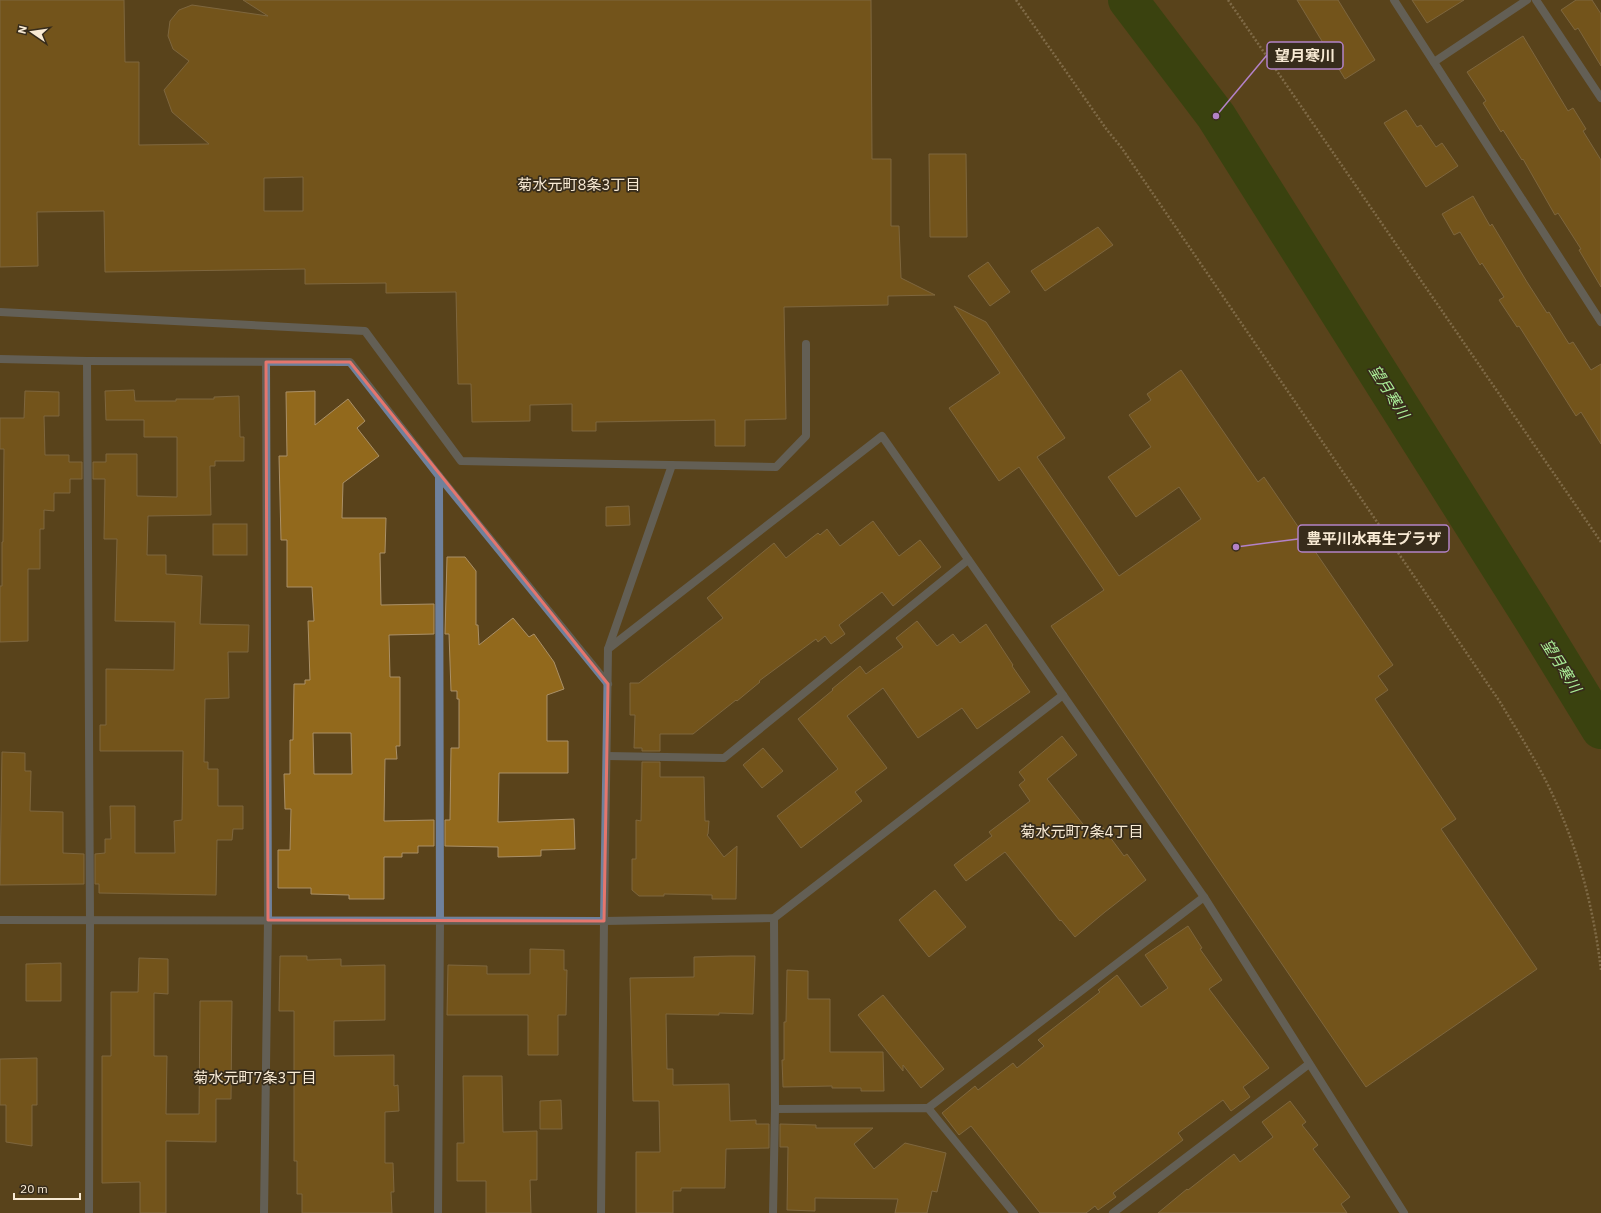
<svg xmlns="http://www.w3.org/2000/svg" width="1601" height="1213" font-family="'IBM Plex Sans','Noto Sans JP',sans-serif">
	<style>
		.water { fill: #154202 }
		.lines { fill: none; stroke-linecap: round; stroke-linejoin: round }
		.river { stroke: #154202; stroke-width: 40 }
		.building { fill: #92691c; stroke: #aa9067; fill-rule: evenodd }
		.path { stroke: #ae9b7d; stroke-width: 2.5; stroke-dasharray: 2 2; stroke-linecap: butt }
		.lane { stroke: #6f819c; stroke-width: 8 }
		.street { stroke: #6f819c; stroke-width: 8 }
		.marked { fill: none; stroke: #e4766d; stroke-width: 3; stroke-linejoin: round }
		.labels { text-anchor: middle; stroke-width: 3.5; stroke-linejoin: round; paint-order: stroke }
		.neighbourhood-label { font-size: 15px; fill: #f8ead4; stroke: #372c1b }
		.water-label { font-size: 15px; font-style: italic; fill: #abee97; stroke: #372c1b }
		.leader { fill: none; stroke: #b382c8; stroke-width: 1.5 }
		.callout-dot { fill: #b382c8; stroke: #372c1b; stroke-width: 1.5 }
		.callout { fill: #372c1b; stroke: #b382c8; stroke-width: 1.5 }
		.callout-label { font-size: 15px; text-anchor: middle; font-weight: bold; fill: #f8ead4 }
	</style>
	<rect width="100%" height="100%" fill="#5a431b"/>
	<!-- water -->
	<polygon class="water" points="1112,0 1151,0 1237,122 1215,138"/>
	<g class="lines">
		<!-- river -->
		<polyline class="river" points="1128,0 1216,116 1533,618 1601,729"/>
	</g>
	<!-- building -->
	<g class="building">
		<path d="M0,0H124L125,62H139V145L209,144L172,112L164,90L189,61L173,49L168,36L170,21L179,10L192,5L268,16L243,0H871L872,159H891V226H899L901,278L935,295L888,296V305L784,307L786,419L745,420V446H715V420L596,422V431H572V404L530,405V421L472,422L471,384H458L456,292L386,293V283L305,284V269L105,272L104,211L37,212L38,266L0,267ZM303,177V211H264V178Z"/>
		<polygon points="1297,0 1338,0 1375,60 1345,79"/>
		<polygon points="1412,0 1464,0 1427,23"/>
		<polygon points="1576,0 1592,0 1601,14 1601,66 1578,28 1575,30 1561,10"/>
		<polygon points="1523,36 1568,111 1573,108 1586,129 1583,131 1601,160 1601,287 1579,250 1581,249 1558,213 1555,215 1523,159 1522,160 1503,130 1501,132 1483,103 1486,101 1467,72"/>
		<polygon points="1406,110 1417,127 1421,125 1436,147 1442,143 1458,166 1426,187 1384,123"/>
		<polygon points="929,154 966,154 967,237 930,237"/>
		<polygon points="1473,196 1490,226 1492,224 1527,282 1547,313 1549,312 1569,344 1573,342 1591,370 1601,364 1601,444 1581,412 1576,416 1519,326 1517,327 1499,300 1504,297 1482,263 1480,265 1460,232 1454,235 1442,214"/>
		<polygon points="1098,227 1113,245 1045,291 1031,271"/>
		<polygon points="988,262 1010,292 990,306 968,276"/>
		<polygon points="954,306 986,322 1065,438 1037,457 1119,576 1201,519 1179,487 1136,517 1108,477 1151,447 1129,415 1151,400 1147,394 1181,370 1258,482 1264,477 1393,665 1378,676 1388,690 1375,699 1456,819 1441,829 1537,969 1366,1087 1051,626 1104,590 1019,467 999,481 949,408 1000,373"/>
		<polygon points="134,390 135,401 176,401 176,399 214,399 214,397 239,396 240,437 244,437 244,461 215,461 215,466 210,466 211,515 148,516 147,555 166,555 166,574 202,576 200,624 249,625 248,652 228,652 229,698 205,699 204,762 208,762 208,769 218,769 218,806 243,806 243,829 233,829 232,840 217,840 216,895 99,893 99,884 95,884 95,854 105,853 105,839 111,839 110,806 135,806 135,853 175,853 174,821 182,820 183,751 100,751 100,725 106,725 106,669 174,670 175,622 115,621 117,539 104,539 105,479 93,479 93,462 106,462 106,454 137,454 137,496 177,497 177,437 144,437 144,420 106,420 105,391"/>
		<polygon points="25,391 59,392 59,416 44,416 45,455 69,455 69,462 82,462 82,479 70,479 70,493 54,493 54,511 44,510 44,529 40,529 40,569 28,569 28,641 0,642 0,586 2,586 2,542 3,542 4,449 0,449 0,418 24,418"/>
		<path d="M315,391V425L348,399L365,421L357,428L379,456L343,483L342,518H386L385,553H380L381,605L434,604V634L389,635L390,677H400V746H396L397,759H385L384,821L434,820V846H418V853H402V857H384V899H349V895L311,894V888H278V850H290L291,809H285L284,774H290V740H293L294,684H305V680H310L308,621H314L312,587H287V540H281L279,456H287L286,392ZM313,733H351L352,774H314Z"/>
		<polygon points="629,506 630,525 606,526 606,507"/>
		<polygon points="873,521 899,556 920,540 941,567 893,606 882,592 839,625 845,634 831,644 825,636 818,642 816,639 759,681 760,682 737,701 736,700 693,734 660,734 660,751 642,751 642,748 634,748 635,715 630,715 630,683 639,683 723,618 707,598 774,543 786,558 818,533 820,535 827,529 840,546"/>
		<rect x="213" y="524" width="34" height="31"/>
		<polygon points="447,557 465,557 476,571 476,625 478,625 479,645 513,618 529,637 534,634 554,662 564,689 547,695 547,741 568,741 568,773 499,773 498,822 574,819 575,849 541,850 541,856 498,857 498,847 445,846 445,820 450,820 451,748 459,748 459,699 457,699 457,691 451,691 449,634 445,634"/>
		<polygon points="917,621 937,646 953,634 960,643 986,624 1013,665 1012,666 1030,692 977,729 962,708 918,738 883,688 847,716 887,768 855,792 862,801 801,848 777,816 838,769 798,719 833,690 832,689 860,666 866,674 903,647 896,638"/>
		<polygon points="1062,736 1077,755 1047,779 1090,833 1101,825 1124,856 1127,854 1146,880 1105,912 1075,937 1061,920 1060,921 1005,852 966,881 954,865 992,836 989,832 1030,801 1019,785 1025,780 1019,772"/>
		<polygon points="763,748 783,771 762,788 743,765"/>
		<polygon points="2,752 25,753 25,771 31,771 30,811 63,812 63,853 84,854 84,884 0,885"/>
		<polygon points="642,762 660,762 660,777 704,777 705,821 709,821 708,834 707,835 724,857 737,846 736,899 712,899 712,895 664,894 664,896 639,896 632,890 632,859 636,859 636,820 641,821"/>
		<polygon points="935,890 966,927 929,957 899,920"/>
		<polygon points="1188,926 1202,948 1200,949 1222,980 1209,989 1269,1068 1243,1087 1250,1097 1231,1111 1223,1100 1178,1133 1183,1140 1113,1193 1116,1197 1098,1210 1095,1206 1086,1213 1040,1213 971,1126 959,1135 942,1113 975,1086 978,1090 1013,1063 1017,1068 1044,1046 1038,1040 1100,992 1098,990 1117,975 1141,1007 1168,988 1145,955"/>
		<polygon points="530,949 564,950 564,970 567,970 566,1015 558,1015 558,1055 528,1055 528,1015 447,1015 448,965 487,966 487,974 530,974"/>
		<polygon points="280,956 307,956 307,960 341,959 341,966 385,965 385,1020 334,1021 334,1056 394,1055 394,1086 398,1085 399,1111 385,1112 385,1163 393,1163 394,1192 391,1192 392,1213 302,1213 302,1194 297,1194 297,1161 294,1161 294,1011 279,1011"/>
		<polygon points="731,956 755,956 753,1014 719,1013 719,1015 666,1014 667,1069 673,1069 673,1085 729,1084 730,1121 756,1120 756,1124 769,1124 769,1148 726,1149 725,1188 681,1188 681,1191 673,1191 673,1213 636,1213 636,1152 660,1152 659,1101 633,1101 630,978 694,977 694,957"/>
		<polygon points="139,958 168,959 168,994 154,993 154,1056 167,1056 166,1114 199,1114 200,1001 232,1001 231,1099 216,1099 216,1142 166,1141 166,1213 140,1213 140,1182 102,1183 102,1056 111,1056 111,992 138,992"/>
		<polygon points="61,963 61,1001 26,1001 26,964"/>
		<polygon points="787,970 808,971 808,999 830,999 830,1052 883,1052 884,1091 861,1091 861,1088 832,1088 832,1086 783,1087 782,1060 784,1060 784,1022 786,1022"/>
		<polygon points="883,995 944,1069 921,1088 903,1065 903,1071 858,1015"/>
		<polygon points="37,1058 37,1105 32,1105 32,1146 6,1142 6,1105 0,1105 0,1059"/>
		<polygon points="463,1076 502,1076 503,1132 537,1131 537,1180 530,1180 531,1213 486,1213 486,1181 457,1181 457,1143 464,1143"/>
		<polygon points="561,1100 562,1129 540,1129 540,1101"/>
		<polygon points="1290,1101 1306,1122 1302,1125 1318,1145 1313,1149 1350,1197 1341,1204 1347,1213 1158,1213 1187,1189 1188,1190 1234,1154 1240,1162 1273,1137 1262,1122"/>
		<polygon points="780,1124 816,1125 816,1128 873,1128 854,1144 874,1169 905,1143 946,1153 937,1192 932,1191 927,1213 895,1213 898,1199 815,1198 815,1211 787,1210 788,1147 780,1147"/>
	</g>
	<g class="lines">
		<!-- path -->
		<g class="path">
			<path d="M1016,0L1107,130L1121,147L1500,702C1519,734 1540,766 1555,800C1580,854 1594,912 1601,970"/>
			<polyline points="1228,0 1601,542"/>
		</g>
		<!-- lane -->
		<g class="lane">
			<polyline points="0,312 365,331 461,461 776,467 806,436 806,344"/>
			<polyline points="608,649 672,465"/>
		</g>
		<!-- street -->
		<g class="street">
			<polyline points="1394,0 1601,322"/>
			<polyline points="1536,0 1601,98"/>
			<polyline points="1434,62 1527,0"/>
			<polyline points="0,359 87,361 350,362 439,476 608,684"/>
			<polyline points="87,361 90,920 89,1213"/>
			<polyline points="607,756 724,758 968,560"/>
			<polyline points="0,920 604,921 774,918 1063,695"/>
			<polyline points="928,1108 1204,897"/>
			<polyline points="775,1109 928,1108 1014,1213"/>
			<polyline points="264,1213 268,920 266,362"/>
			<polyline points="438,1213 440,920 439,476"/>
			<polyline points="601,1213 604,921 608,649 882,436 1204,897 1404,1213"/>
			<polyline points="773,1213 775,1109 774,918"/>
			<polyline points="1113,1213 1309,1064"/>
		</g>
	</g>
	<!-- marked area -->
	<path d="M0 0H1601V1213H0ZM266,362H350L608,684L604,921L268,920Z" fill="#5a431b" fill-opacity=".55" fill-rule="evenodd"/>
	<path class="marked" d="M266,362H350L608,684L604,921L268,920Z"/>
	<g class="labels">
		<!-- neighbourhood labels -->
		<g class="neighbourhood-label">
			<text x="579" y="190">菊水元町8条3丁目</text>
			<text x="1082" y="837">菊水元町7条4丁目</text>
			<text x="255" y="1083">菊水元町7条3丁目</text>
		</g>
		<!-- water labels -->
		<g class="water-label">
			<text transform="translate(1389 392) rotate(58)" y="5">望月寒川</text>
			<text transform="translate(1561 666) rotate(58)" y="5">望月寒川</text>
		</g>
	</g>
	<!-- callouts -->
	<path class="leader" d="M1216 116L1267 55M1236 547L1298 539"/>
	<g class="callout-dot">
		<circle cx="1216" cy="116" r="4"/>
		<circle cx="1236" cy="547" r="4"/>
	</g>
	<g class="callout">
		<rect x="1267" y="42" width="76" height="27" rx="4"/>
		<rect x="1298" y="525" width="151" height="27" rx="4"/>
	</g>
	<g class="callout-label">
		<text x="1305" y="61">望月寒川</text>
		<text x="1374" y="544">豊平川水再生プラザ</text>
	</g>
	<!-- north arrow -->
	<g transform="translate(32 32) rotate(283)" stroke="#372c1b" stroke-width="3" paint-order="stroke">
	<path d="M0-3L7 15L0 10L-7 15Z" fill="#f8ead4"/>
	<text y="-6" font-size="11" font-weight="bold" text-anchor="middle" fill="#f8ead4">N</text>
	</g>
	<!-- scale -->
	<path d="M14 1193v6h66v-6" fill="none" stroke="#f8ead4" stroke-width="2"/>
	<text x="20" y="1193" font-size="12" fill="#f8ead4" stroke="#372c1b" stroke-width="3" paint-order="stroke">20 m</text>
</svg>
